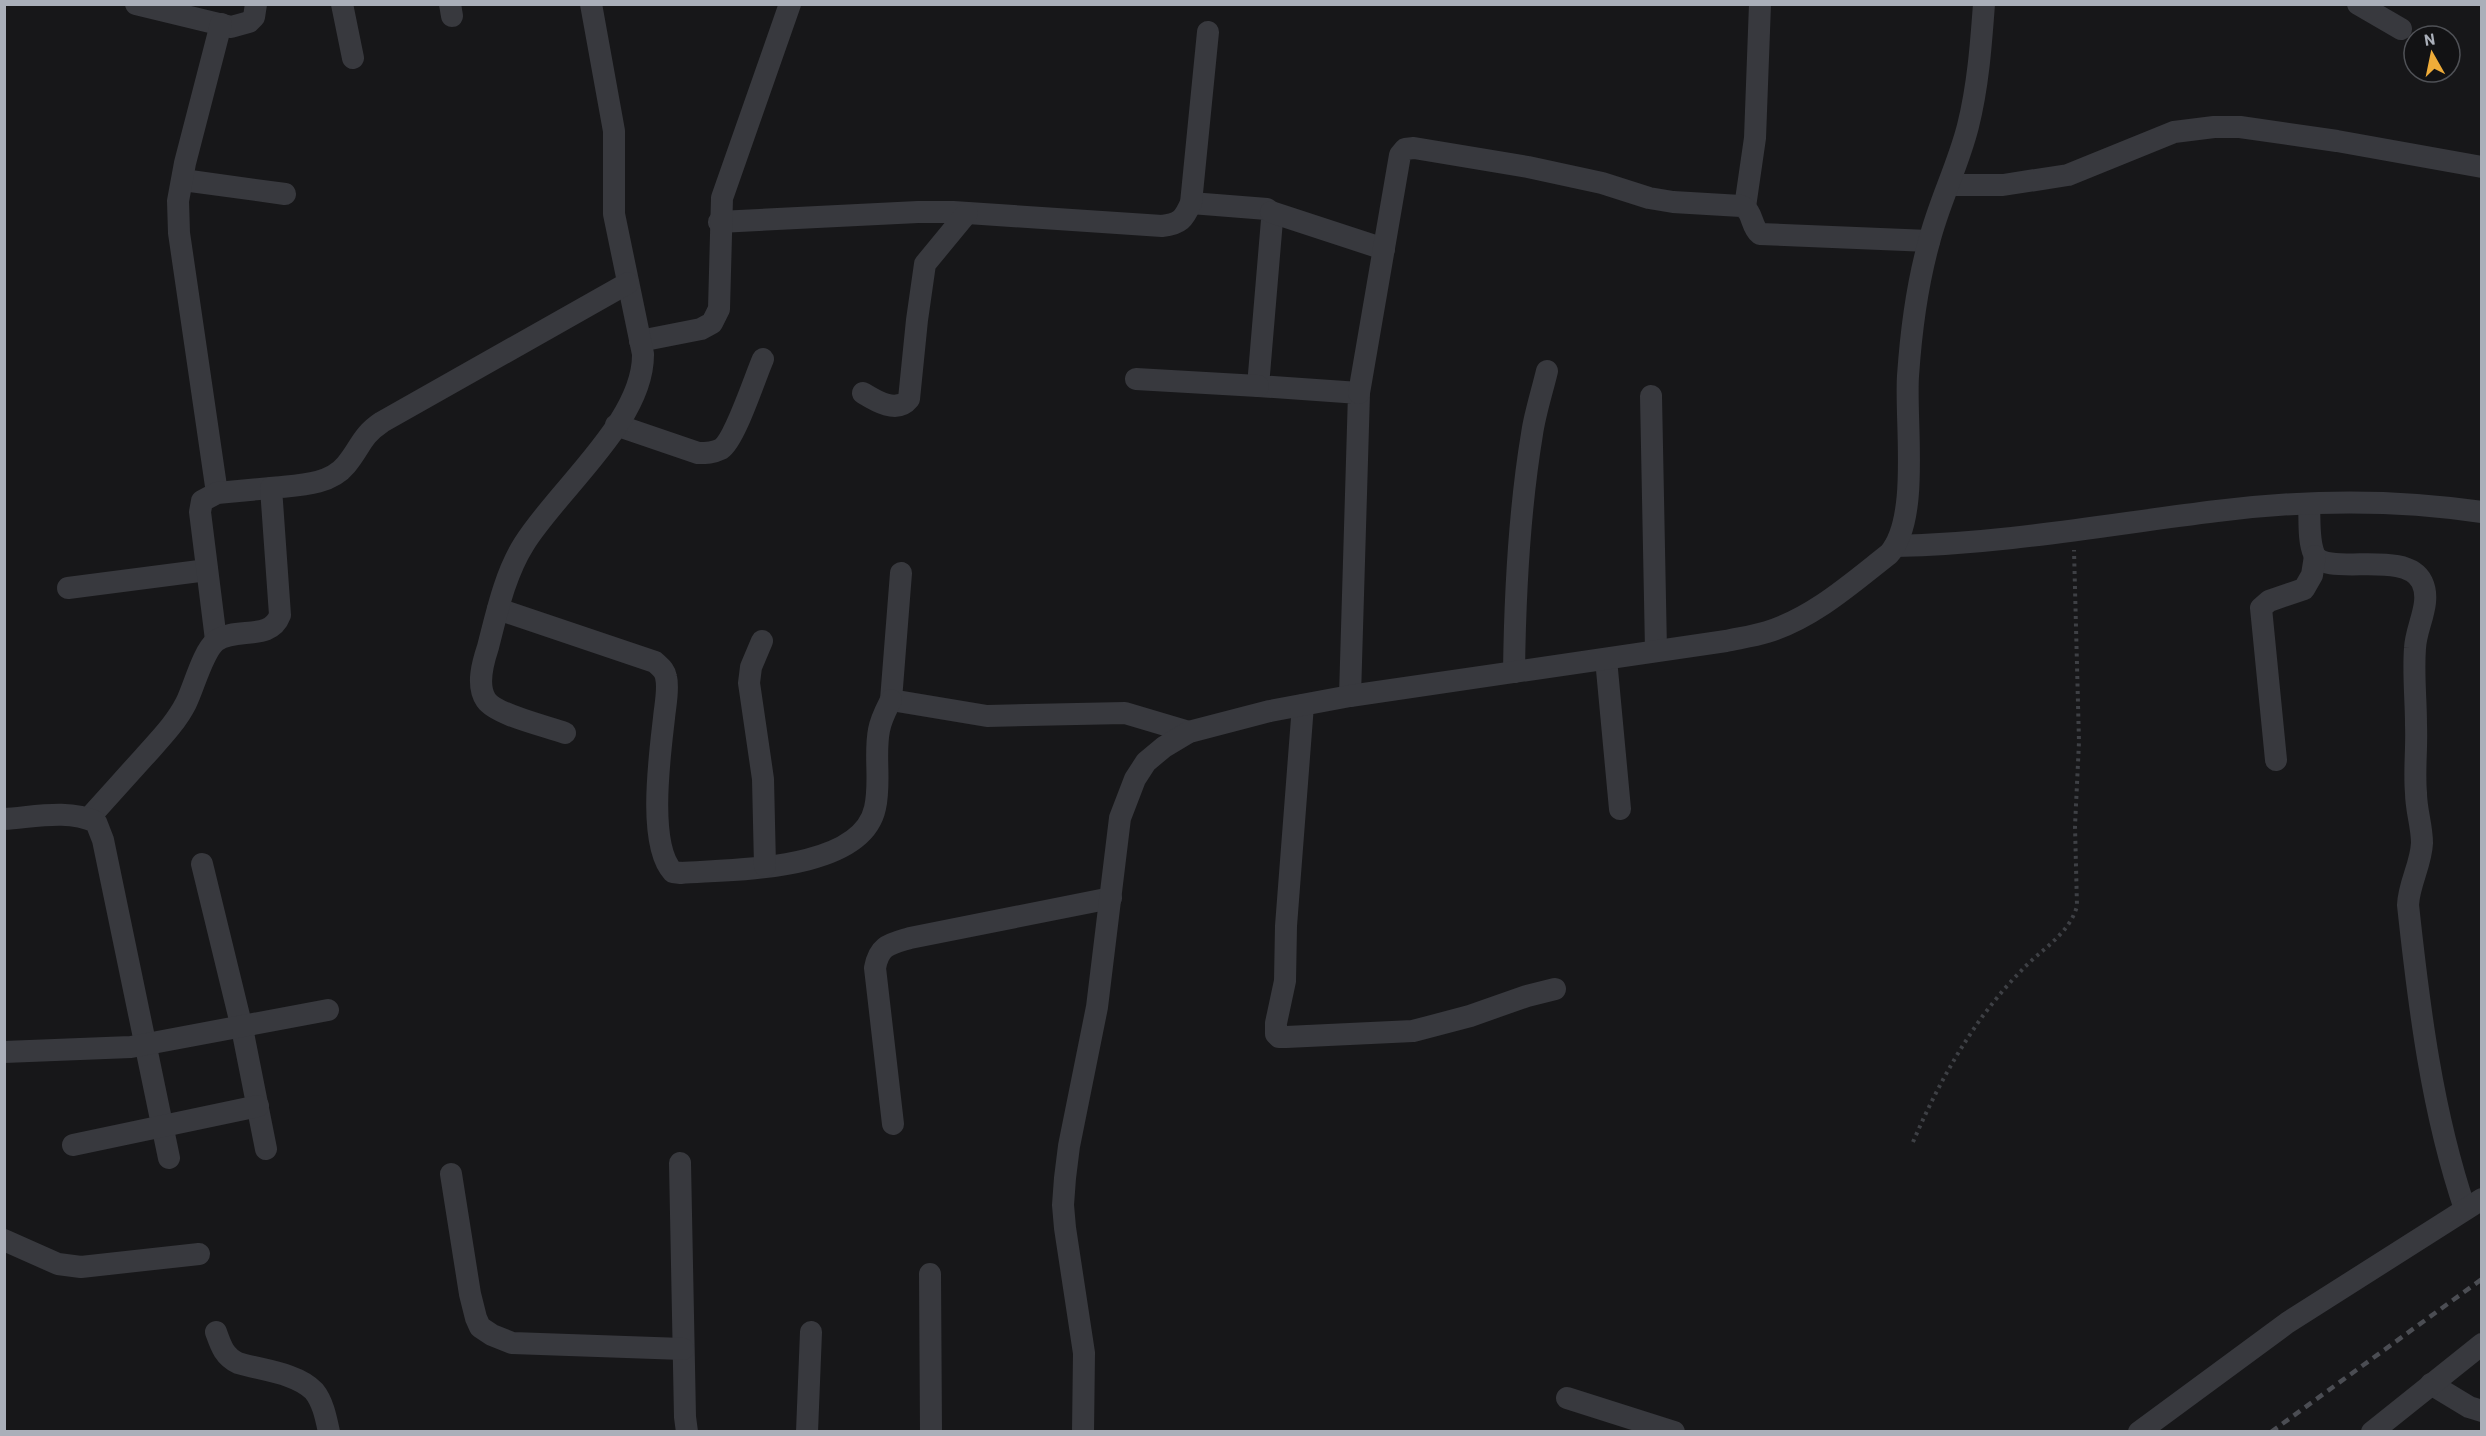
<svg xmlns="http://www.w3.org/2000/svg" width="2486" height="1436" font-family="Barlow,sans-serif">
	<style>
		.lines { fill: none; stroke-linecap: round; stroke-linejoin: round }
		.path { stroke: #3e4045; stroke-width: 4; stroke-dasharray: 3 4.5; stroke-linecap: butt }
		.minor { stroke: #38393e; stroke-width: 22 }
		.rail { stroke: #4b4d53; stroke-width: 4.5; stroke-dasharray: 8 6; stroke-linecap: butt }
	</style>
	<rect width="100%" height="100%" fill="#171719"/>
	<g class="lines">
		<!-- path -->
		<path class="path" d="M1913,1142C1932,1098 1954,1056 1982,1017C1994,1001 2007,985 2021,971C2040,950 2069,935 2077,906L2075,826L2079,742L2074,550"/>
		<!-- minor -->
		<g class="minor">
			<polyline points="136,4 231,27 249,22 254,17 256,4"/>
			<polyline points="342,4 353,58"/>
			<polyline points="450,4 452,16"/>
			<polyline points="2358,4 2401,29"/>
			<polyline points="183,180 285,194"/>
			<polyline points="1950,185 2003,185 2068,175 2174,132 2214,127 2240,127 2337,141 2482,167"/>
			<polyline points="1191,203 1267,209 1271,212 1272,220 1258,386 1359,393 1350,696"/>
			<polyline points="1745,207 1755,138 1760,4"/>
			<polyline points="1271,212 1384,249"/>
			<path d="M719,222L918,212H953L1162,226C1180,224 1184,219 1191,203L1208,32"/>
			<polyline points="640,341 701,329 712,323 719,309 722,198 790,4"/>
			<polyline points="1136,379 1258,386"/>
			<path d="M863,393C876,401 897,414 909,399L917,320L925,264L967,213"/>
			<path d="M1359,393L1400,155L1405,149L1414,148L1528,167L1602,183L1649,198L1673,202L1741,206C1754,211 1750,226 1760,234L1929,241"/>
			<polyline points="1651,396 1656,650"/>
			<path d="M616,425L698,453C706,453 713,453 721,449C735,440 755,377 763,359"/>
			<polyline points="217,493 179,233 178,201 185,163 221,24"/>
			<path d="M2309,504C2310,519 2308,540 2314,554C2325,578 2406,548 2422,582C2432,603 2416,626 2415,648C2413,674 2416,699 2416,725C2417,748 2414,771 2416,793C2416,810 2422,826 2422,843C2421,865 2409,883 2408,905C2419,1007 2432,1112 2465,1209"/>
			<path d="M1895,546C2004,544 2110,524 2217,511C2304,500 2395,499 2482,512"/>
			<polyline points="901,573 891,700 987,716 1125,713 1189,732"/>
			<polyline points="68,588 207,570"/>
			<path d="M498,609L655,662C660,667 665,670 666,677C669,689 665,706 664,718C660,754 647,845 673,872L681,873C732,869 861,872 875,808C881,782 874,755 879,730C881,719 886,710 891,700"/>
			<polyline points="216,640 200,512 202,501 217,493 271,488"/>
			<polyline points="762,641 751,667 749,683 763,779 765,866"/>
			<polyline points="1606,659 1620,809"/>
			<path d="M1514,672C1515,593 1519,512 1532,434C1535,413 1542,392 1547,371"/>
			<polyline points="1303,705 1286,926 1285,981 1276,1023 1276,1034 1279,1037 1286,1037 1413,1031 1470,1016 1527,996 1555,989"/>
			<path d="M565,733C546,726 496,715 486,700C476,685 483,662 488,647C497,612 505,574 524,544C558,489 644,421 643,354L614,214V131L591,4"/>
			<polyline points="2276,760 2261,608 2269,601 2304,589 2312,575 2315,556"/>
			<path d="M89,818C107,798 126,777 144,757C159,740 176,723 186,703C194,687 203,651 216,641C236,626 270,642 280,615L271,488C296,485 329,486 346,465C361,447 361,436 382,422L628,283"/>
			<path d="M4,819C35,817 68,809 96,822L103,840L169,1158"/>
			<polyline points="202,864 242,1028 266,1149"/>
			<polyline points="4,1052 131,1047 328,1010"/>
			<path d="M893,1124L875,968C879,945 890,944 910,938L1111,898"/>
			<polyline points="73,1145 258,1106"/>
			<polyline points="680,1163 685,1417 687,1432"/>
			<polyline points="451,1174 470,1294 476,1318 480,1327 492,1335 512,1343 683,1349"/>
			<polyline points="4,1240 58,1264 81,1267 199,1254"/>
			<polyline points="930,1274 931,1432"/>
			<path d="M216,1332C221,1346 224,1356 238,1363C261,1370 297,1373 314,1391C323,1402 326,1418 329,1432"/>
			<polyline points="2431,1384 2469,1407 2482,1411"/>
			<polyline points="1567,1398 1674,1432"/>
			<polyline points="807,1432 811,1332"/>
			<path d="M1083,1432L1084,1353L1065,1228L1063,1205L1065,1178L1069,1146L1097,1007L1120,818L1135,779L1146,762L1164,747L1189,732L1270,711L1350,696L1726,641C1740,638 1754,636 1767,632C1813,618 1852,583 1889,554C1920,519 1905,423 1908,376C1911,332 1917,285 1929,242C1939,202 1958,166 1968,126C1978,86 1981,45 1984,4"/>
			<polyline points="2139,1432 2287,1323 2482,1199"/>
			<polyline points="2372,1432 2482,1344"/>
		</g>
		<!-- rail -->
		<polyline class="rail" points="2271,1432 2482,1279"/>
	</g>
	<!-- border -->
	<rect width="2486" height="1436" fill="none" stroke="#aaafb9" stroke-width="12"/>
	<!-- north arrow -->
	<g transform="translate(2432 54) rotate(351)"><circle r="28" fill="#121214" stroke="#4f5156" stroke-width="1.5"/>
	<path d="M0-4.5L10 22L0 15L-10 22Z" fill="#efac39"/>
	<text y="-9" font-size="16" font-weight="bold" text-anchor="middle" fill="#aaafb9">N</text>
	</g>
</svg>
